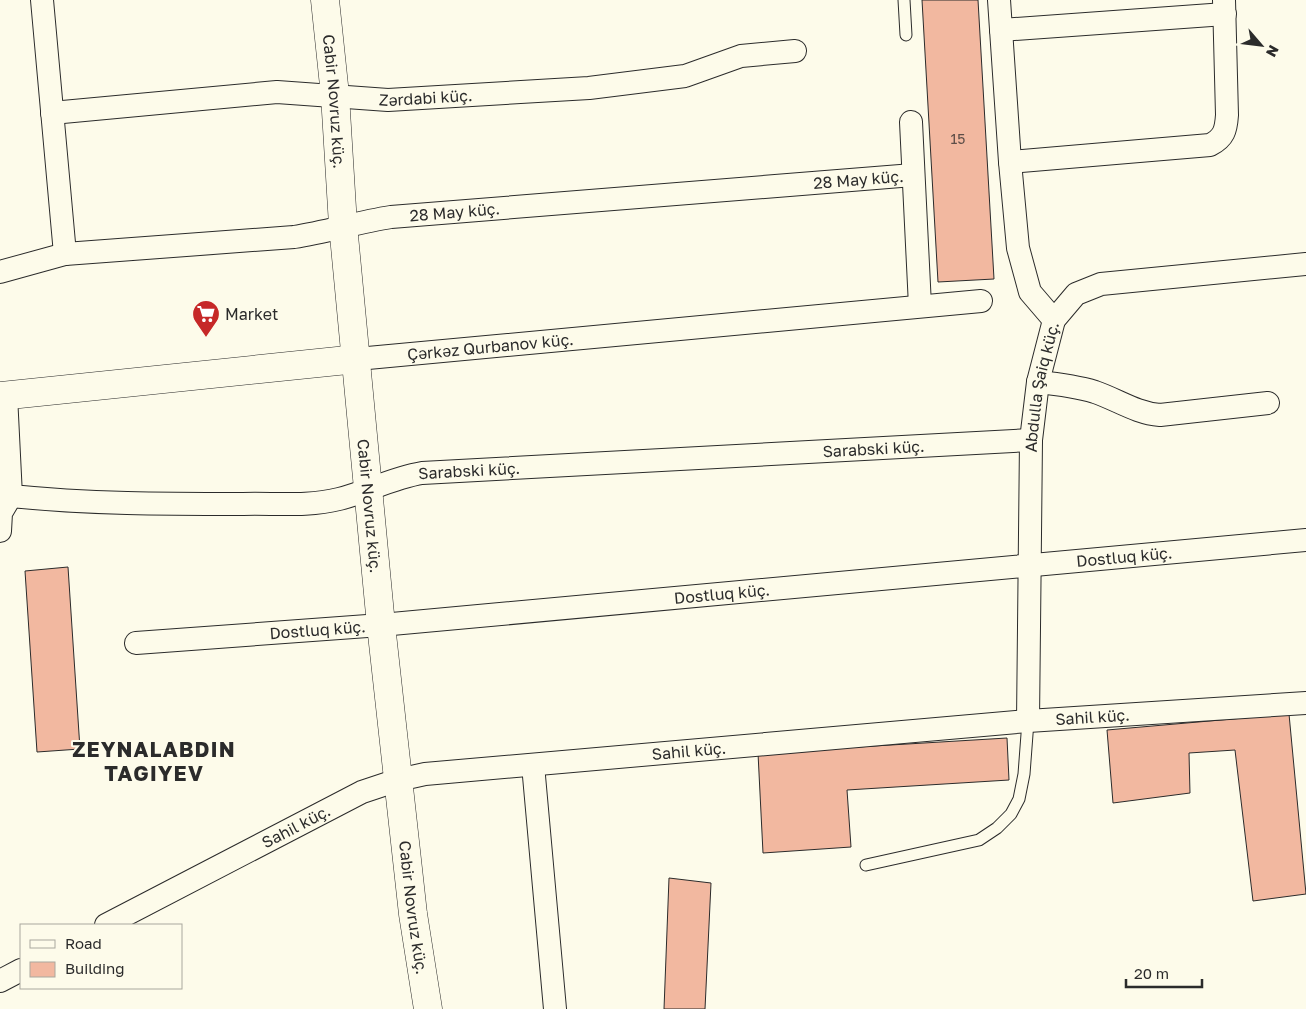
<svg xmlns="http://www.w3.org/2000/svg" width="1306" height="1009" font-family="'Golos Text',sans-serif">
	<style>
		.building { fill: #f2b8a0; stroke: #2b2b2b }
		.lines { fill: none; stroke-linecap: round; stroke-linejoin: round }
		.lane-casing { stroke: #2b2b2b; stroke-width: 13 }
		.street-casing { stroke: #2b2b2b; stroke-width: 24 }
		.secondary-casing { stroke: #2b2b2b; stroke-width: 29 }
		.lane { stroke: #fdfbea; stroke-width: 11 }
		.street { stroke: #fdfbea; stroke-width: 22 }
		.secondary { stroke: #fdfbea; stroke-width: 28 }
		.labels { text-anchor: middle; stroke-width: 4; stroke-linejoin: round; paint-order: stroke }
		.number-label { font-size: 14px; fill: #5d4e48 }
		.street-label { font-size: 16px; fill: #2b2b2b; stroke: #fdfbea }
		.poi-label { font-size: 16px; fill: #2b2b2b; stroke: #fdfbea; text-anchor: start }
		.district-label { font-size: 21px; font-weight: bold; letter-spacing: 1px; fill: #2b2b2b; stroke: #fdfbea }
	</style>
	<rect width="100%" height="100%" fill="#fdfbea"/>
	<!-- building -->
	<g class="building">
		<polygon points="922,0 978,0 994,279 938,282"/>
		<polygon points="68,567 80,749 37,752 25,571"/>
		<polygon points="1289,714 1306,894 1253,901 1235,750 1189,753 1190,793 1113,803 1107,730"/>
		<polygon points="1007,738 1009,780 847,790 851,847 763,853 758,753"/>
		<polygon points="669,878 711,883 705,1009 664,1009"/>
	</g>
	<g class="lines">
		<defs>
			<g id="lane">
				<polyline points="904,0 906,35"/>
				<polyline points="866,865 979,840 997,828 1011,814 1019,799 1024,774 1028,721"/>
			</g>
			<g id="street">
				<polyline points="42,0 65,254"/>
				<polyline points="999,0 1010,162 1018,248 1030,292 1054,320"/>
				<polyline points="1001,30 1225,14"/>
				<path id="s1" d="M52,113L277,92L388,100L589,88L685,76L741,56L795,51"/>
				<polyline points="911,122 920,306"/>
				<path d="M1010,162L1210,145C1224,138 1226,130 1227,115L1224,0"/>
				<path id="s2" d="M0,272L65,254L294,237C327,232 358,222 391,217L913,175"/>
				<path id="s3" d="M357,359L981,301"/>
				<path d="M1038,382C1058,384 1076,386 1095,392C1118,400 1136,413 1160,415L1268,403"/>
				<path id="s4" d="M6,395L11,496C89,504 165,504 243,504C274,503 308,507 339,499C367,492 392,478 422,473L1031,440"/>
				<polyline points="0,531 1,513 11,496"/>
				<path id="s5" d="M136,643L381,625L1306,540"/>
				<path id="s6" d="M1028,721L1031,440L1038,382L1054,320L1076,294L1101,284L1306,264"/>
				<polyline points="533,765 555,1009"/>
				<path id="s7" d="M106,925L362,792L398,780L425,774L1028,721L1306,703"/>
				<polyline points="0,981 21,970"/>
			</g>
			<g id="secondary">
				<path id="s8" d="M325,0L335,95L343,225L381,625L413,914L428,1009"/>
				<polyline points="0,396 357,359"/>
			</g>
		</defs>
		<!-- lane casing -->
		<use href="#lane" class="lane-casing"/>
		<!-- street casing -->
		<use href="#street" class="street-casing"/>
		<!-- secondary casing -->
		<use href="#secondary" class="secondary-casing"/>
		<!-- lane -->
		<use href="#lane" class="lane"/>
		<!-- street -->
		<use href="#street" class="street"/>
		<!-- secondary -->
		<use href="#secondary" class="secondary"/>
	</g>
	<!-- icons -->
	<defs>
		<symbol id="supermarket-pin" viewBox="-11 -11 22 30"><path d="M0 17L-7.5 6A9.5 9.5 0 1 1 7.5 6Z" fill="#c62828" stroke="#fdfbea"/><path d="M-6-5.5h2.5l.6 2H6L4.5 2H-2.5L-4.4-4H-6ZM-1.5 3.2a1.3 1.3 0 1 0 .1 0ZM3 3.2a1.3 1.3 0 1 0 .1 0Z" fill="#fff"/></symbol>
	</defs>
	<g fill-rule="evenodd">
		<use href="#supermarket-pin" x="190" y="298" width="32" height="43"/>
	</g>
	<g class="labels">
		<!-- number labels -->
		<g class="number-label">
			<text x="958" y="144">15</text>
		</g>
		<!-- street labels -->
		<g class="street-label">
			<text dy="6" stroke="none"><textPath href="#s1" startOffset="375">Zərdabi küç.</textPath></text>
			<text dy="6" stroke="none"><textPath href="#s8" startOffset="102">Cabir Novruz küç.</textPath></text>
			<text dy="6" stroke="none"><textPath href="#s2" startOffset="865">28 May küç.</textPath></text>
			<text dy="6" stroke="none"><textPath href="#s2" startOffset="460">28 May küç.</textPath></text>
			<text dy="6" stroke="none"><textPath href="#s3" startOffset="134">Çərkəz Qurbanov küç.</textPath></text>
			<text dy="6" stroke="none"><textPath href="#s6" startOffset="335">Abdulla Şaiq küç.</textPath></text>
			<text dy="6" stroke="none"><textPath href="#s4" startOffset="969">Sarabski küç.</textPath></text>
			<text dy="6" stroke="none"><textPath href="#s4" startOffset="564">Sarabski küç.</textPath></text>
			<text dy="6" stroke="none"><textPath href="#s8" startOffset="508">Cabir Novruz küç.</textPath></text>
			<text dy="6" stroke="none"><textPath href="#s5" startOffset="992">Dostluq küç.</textPath></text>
			<text dy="6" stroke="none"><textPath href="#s5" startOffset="588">Dostluq küç.</textPath></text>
			<text dy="6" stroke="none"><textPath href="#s5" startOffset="182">Dostluq küç.</textPath></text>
			<text dy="6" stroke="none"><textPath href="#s7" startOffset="1024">Sahil küç.</textPath></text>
			<text dy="6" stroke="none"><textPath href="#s7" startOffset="619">Sahil küç.</textPath></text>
			<text dy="6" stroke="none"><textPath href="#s7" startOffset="214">Sahil küç.</textPath></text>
			<text dy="6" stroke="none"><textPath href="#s8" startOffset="912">Cabir Novruz küç.</textPath></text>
		</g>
		<!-- poi labels -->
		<g class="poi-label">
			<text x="225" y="320">Market</text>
		</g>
		<!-- district labels -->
		<g class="district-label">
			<text x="154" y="757">ZEYNALABDIN<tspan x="154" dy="24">TAĞIYEV</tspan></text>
		</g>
	</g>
	<!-- legend -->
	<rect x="20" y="924" width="162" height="65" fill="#fdfbea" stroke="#a9a89e"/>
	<rect x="30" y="940" width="25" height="8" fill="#fdfbea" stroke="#a9a89e"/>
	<text x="65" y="949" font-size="15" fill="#2b2b2b">Road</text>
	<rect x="30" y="962" width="25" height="15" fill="#f2b8a0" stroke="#a9a89e"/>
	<text x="65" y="974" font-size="15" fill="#2b2b2b">Building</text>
	<!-- north arrow -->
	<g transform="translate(1261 45) rotate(118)" stroke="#fdfbea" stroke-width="4" paint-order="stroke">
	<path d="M0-4L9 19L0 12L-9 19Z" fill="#2b2b2b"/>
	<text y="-8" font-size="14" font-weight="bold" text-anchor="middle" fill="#2b2b2b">N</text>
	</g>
	<!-- scale -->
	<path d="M1126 979v8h76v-8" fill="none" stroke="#2b2b2b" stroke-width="2.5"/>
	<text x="1134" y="979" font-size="15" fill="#2b2b2b" stroke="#fdfbea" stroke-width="4" paint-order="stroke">20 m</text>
</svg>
